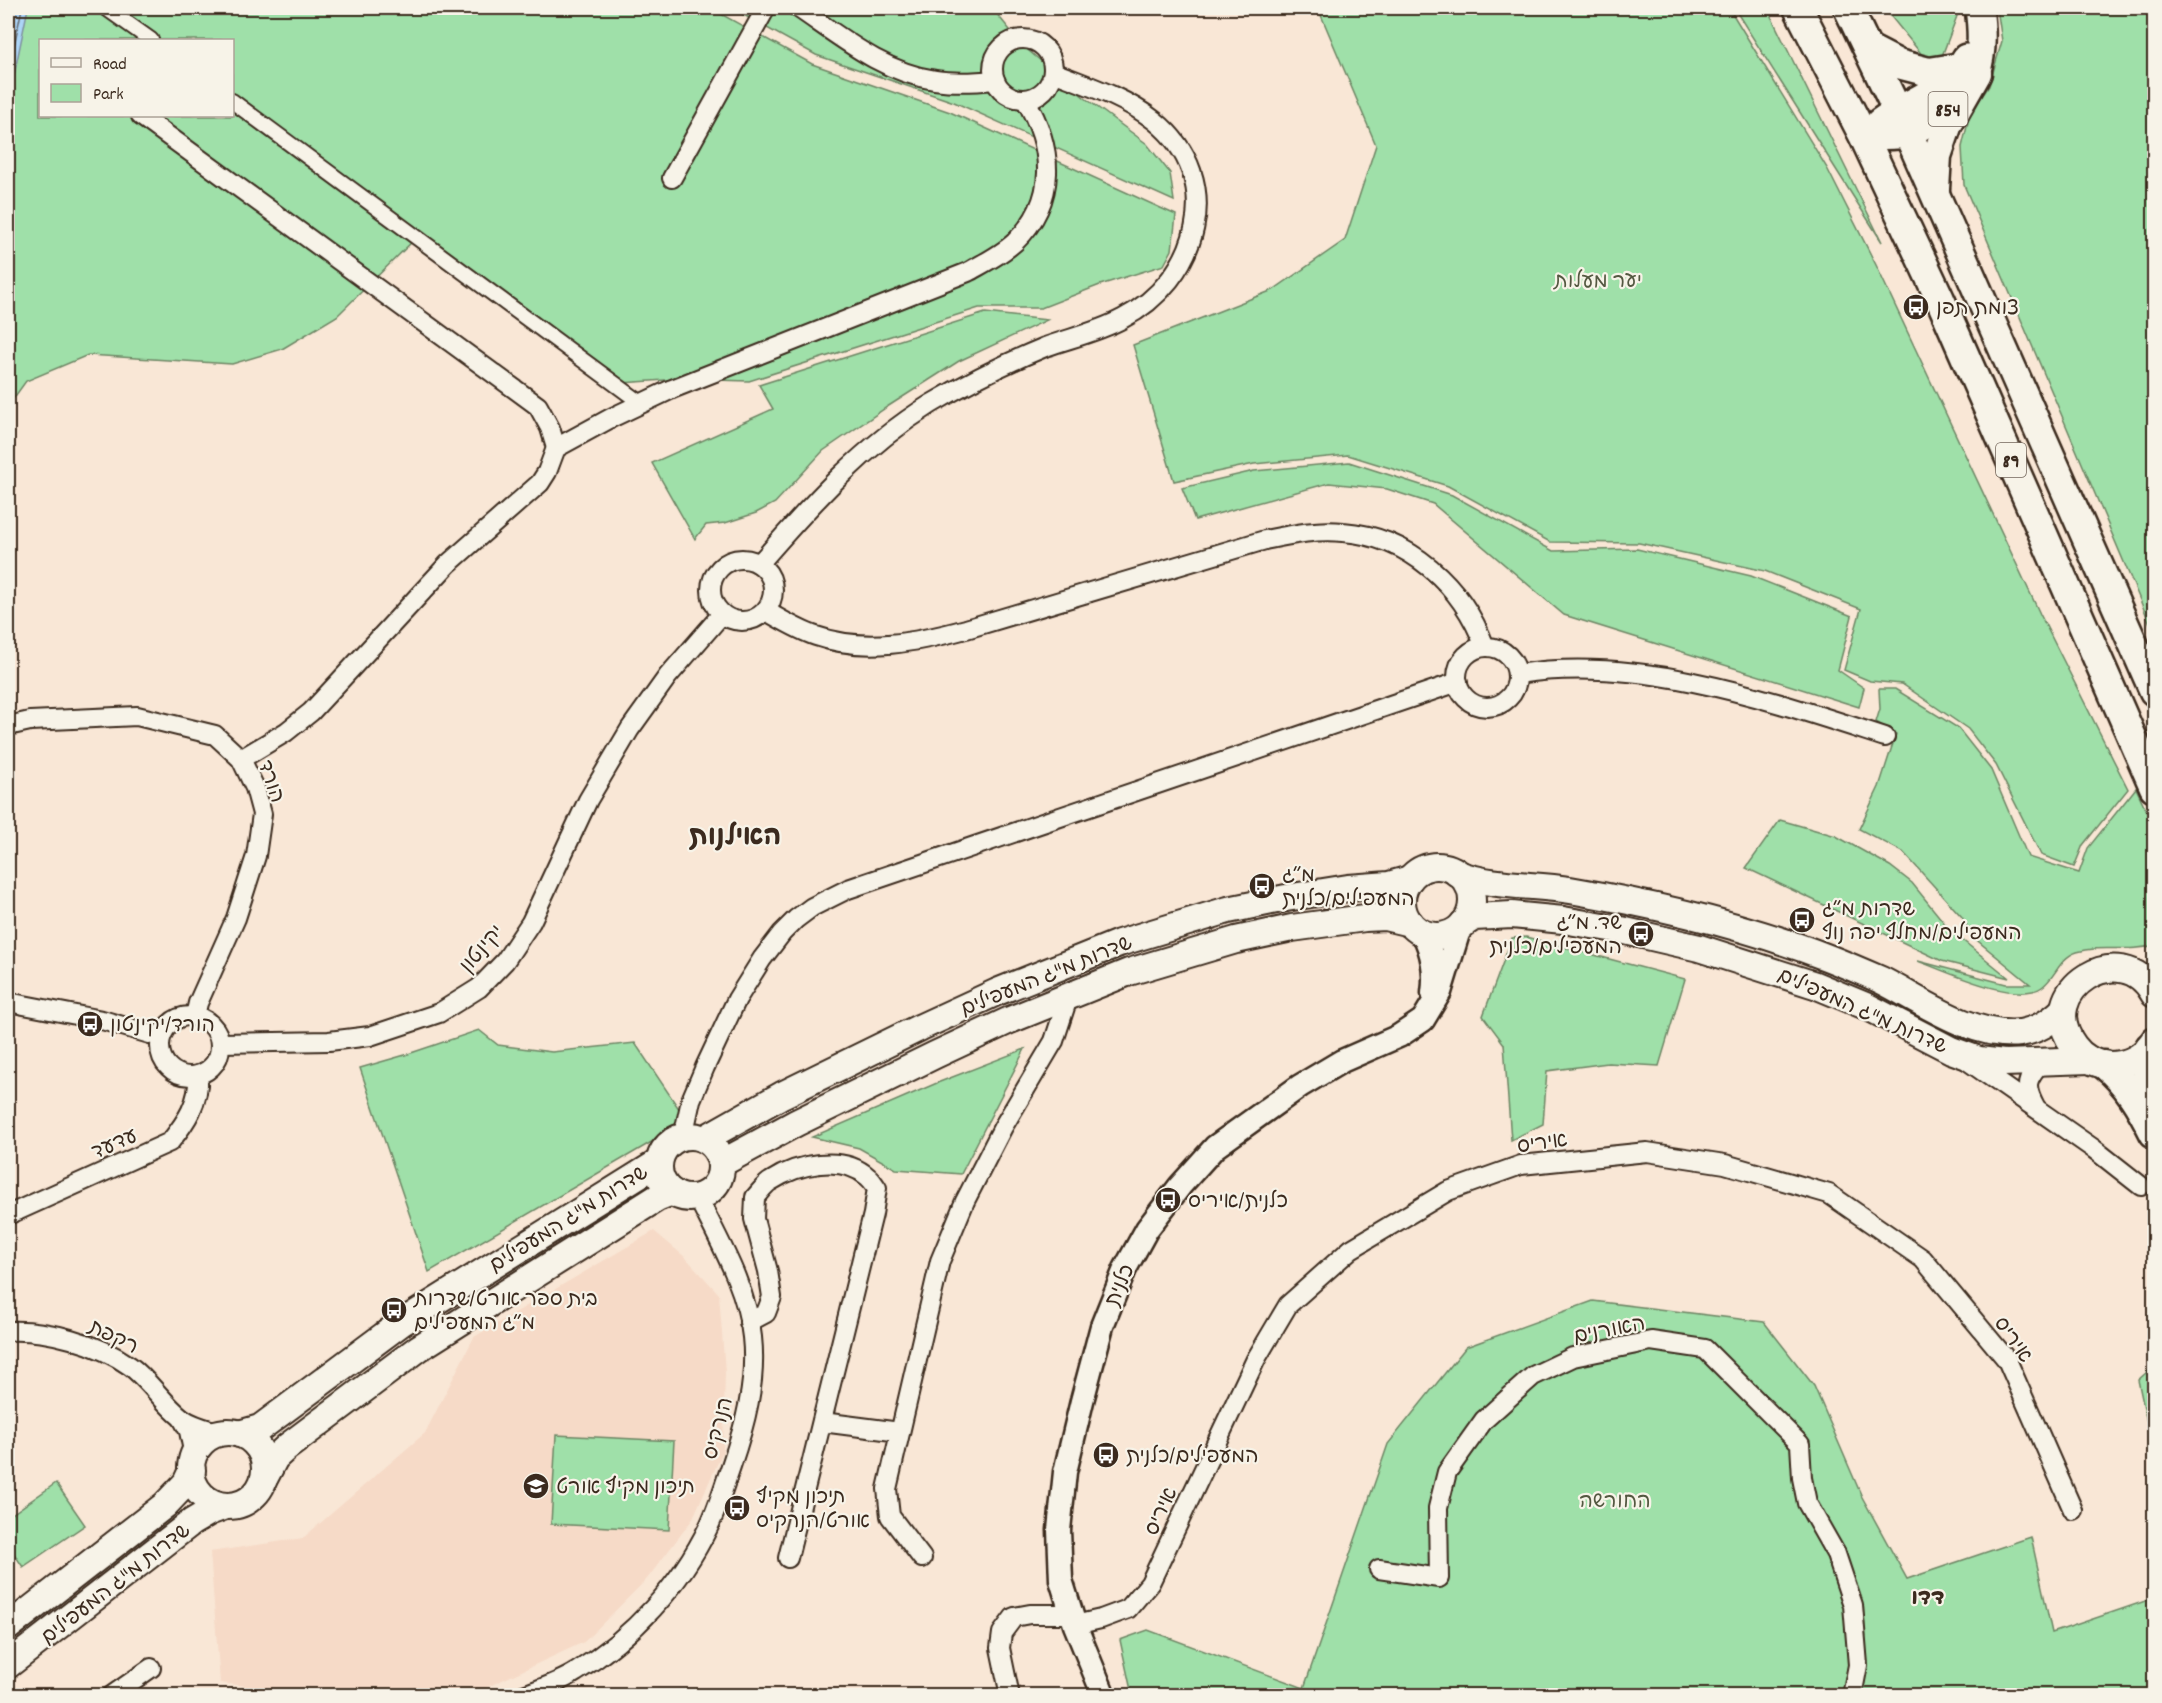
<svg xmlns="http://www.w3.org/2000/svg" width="2162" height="1703" font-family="Dekko,'Playpen Sans Hebrew',sans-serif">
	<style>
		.built { fill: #f6dac7 }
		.green { fill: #9fe0a9; stroke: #6d8564; stroke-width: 1.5; fill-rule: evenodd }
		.water { fill: #acd5f7; stroke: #7f91a0; stroke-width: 1.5 }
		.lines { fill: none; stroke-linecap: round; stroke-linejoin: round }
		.shore { stroke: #686e75; stroke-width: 1.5 }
		.pedestrian-casing { stroke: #3b2a1e; stroke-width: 18 }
		.minor-casing { stroke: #3b2a1e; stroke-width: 22 }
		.tertiary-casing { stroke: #3b2a1e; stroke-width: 27 }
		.secondary-casing { stroke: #3b2a1e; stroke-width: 30 }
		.primary-casing { stroke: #3b2a1e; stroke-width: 32 }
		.trunk-casing { stroke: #3b2a1e; stroke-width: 33 }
		.pedestrian { stroke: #f7f3e8; stroke-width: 14 }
		.minor { stroke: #f7f3e8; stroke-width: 18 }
		.tertiary { stroke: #f7f3e8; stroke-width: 22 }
		.secondary { stroke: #f7f3e8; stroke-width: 26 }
		.primary { stroke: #f7f3e8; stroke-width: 27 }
		.trunk { stroke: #f7f3e8; stroke-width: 28 }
		.labels { text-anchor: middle; stroke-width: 4.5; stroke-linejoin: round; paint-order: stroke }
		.shield { fill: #f7f3e8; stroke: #73665b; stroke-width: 1.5 }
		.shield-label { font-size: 20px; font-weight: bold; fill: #3b2a1e }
		.park-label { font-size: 21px; fill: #545841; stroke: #f7f3e8 }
		.poi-label { font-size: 21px; fill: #3b2a1e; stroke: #f7f3e8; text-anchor: start }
		.street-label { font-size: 21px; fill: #3b2a1e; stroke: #f7f3e8 }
		.neighbourhood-label { font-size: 22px; font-weight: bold; fill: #3b2a1e; stroke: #f7f3e8 }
		.district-label { font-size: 27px; font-weight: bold; fill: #3b2a1e; stroke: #f7f3e8 }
	</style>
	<rect width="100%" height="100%" fill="#f9e7d6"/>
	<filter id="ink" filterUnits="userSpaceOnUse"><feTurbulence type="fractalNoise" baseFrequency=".0167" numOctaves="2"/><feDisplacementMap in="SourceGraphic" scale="12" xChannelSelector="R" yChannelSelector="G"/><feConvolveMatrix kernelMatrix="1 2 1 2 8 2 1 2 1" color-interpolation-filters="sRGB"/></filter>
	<g filter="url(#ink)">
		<!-- built -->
		<polygon class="built" points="654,1231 686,1258 719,1294 725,1372 723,1451 692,1520 647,1579 584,1642 470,1695 330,1696 220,1683 210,1552 303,1538 425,1433 474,1337"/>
		<!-- green -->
		<g class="green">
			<path d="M8,8H710L812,64L950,112L1176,215L1172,250L1164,265L1100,285L1041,308H979L749,381L680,379L621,383L415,239L337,316L282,349L232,364L88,355L26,381L8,406ZM40,40H232V116H40Z"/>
			<polygon points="731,8 992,8 1023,46 1085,98 1147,144 1170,173 1174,201 954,102 816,55"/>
			<polygon points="1318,8 1729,8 1827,168 1876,265 2040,614 2128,789 2083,845 2074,867 2041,855 1996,765 1968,729 1902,684 1870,681 1844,670 1861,609 1765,571 1639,543 1550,542 1448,486 1348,455 1254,464 1174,481 1133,345 1273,290 1345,240 1376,145"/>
			<polygon points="1734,8 1767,8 1882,242"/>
			<polygon points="1884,8 1960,8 1936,72"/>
			<polygon points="1997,8 2150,8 2154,22 2154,633 1964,185 1962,147 1970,114 1989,86 2002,41"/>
			<polygon points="985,313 1047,320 959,361 887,407 823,451 775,503 756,513 725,523 706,525 695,539 652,463 773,409 759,385"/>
			<polygon points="1349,462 1452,495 1553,551 1637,549 1751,576 1852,616 1838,670 1864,688 1859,707 1564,615 1433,504 1387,489 1329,483 1195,520 1182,488 1254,471"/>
			<path d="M1879,689H1895L1958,728L1991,770L2028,857L2079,873L2088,848L2136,788L2154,827V945C2130,953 2102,944 2077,952C2059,958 2056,977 2042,987C2017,1005 1945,971 1918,961L2006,984H2030L1973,937L1962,917L1903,852L1859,829L1879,787L1896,734L1876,722L1880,709Z"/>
			<polygon points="1780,820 1836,836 1890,866 1912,883 1950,930 2009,978 1942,961 1746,868"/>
			<polygon points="1526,937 1685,979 1659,1066 1608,1063 1547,1071 1543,1124 1511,1140 1504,1044 1483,1016 1512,938"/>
			<polygon points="479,1030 498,1045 552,1052 635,1043 679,1109 696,1116 429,1272 360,1068 405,1055"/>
			<polygon points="1025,1049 961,1174 896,1169 859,1148 812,1137 937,1083"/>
			<polygon points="1593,1301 1764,1322 1814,1386 1862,1497 1907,1579 2031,1537 2052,1633 2154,1598 2154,1695 1132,1695 1120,1640 1148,1630 1304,1688 1388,1444 1466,1347"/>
			<polygon points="2154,1366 2154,1455 2138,1380"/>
			<polygon points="556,1435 674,1441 669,1530 551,1524"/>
			<polygon points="56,1483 85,1525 23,1567 8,1545 8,1517"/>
		</g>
		<!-- water -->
		<polygon class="water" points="8,8 28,8 8,104"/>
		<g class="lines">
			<!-- shore -->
			<polyline class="shore" points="8,74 22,8"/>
			<defs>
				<g id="pedestrian">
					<polyline points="106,8 151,40"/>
					<polyline points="232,101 641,403"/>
				</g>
				<g id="minor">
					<path d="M798,8C841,37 882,72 935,80C955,83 975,82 995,80"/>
					<circle cx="1023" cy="69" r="30"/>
					<polyline points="141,116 538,406 550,428 556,448"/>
					<polyline points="672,178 766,8"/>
					<circle cx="742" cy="590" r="31"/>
					<path d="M759,564C812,503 862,447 931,404C968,382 1006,363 1045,347C1070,338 1098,332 1122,319C1198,280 1228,180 1155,121C1126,98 1087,85 1053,72"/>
					<path d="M766,611C782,620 798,630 816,636C865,653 918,642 966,629L1265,540C1290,535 1317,529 1343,532C1410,537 1462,585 1485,647"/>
					<circle cx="1487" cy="677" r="30"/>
					<path d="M1517,674C1642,655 1767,699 1885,737"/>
					<polyline points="8,726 30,721 137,716 215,735 241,759 255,788 262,814 256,856 236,918 198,1003 195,1016"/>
					<path d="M241,759L286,732L311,712L448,564L540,483L547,472L556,448L611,418L672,389L968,272C984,263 1001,255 1015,242C1058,200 1054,148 1025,99"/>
					<polyline points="8,1002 102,1020 160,1037"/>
					<circle cx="190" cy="1046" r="30"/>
					<polyline points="220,1043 329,1041 370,1036 439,1013 479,988 505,961 531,922 588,800 630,729 668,676 722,614"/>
					<polyline points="1968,1061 2094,1149 2141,1186"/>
					<path d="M2035,1106C2024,1085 2026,1080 2041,1062"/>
					<polyline points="683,1137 691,1100 705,1067 737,999 762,959 782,933 796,919 812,907 848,889 1458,682"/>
					<path d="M8,1215L170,1142C186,1122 200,1102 198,1075"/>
					<path d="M749,1322L766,1313L772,1297L768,1271L754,1219L755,1197C760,1192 765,1184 771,1181C797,1164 843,1154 868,1177C872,1180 874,1184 877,1188L873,1214L788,1558"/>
					<path d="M8,1331C46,1329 98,1343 130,1366C149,1380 163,1403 182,1418C193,1426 207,1429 220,1433"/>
					<polyline points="182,1418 189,1431 194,1456"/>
					<polyline points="822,1422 900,1432"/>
					<polyline points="922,1558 890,1516 887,1489 940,1261 965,1201 1003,1127 1054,1041 1069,995"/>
					<polyline points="1379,1569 1439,1578 1438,1508 1447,1472 1484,1420 1533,1376 1573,1357 1651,1341 1705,1349 1800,1444 1802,1478 1807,1503 1836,1554 1853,1605 1858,1665 1852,1696"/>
					<polyline points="1075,1625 1101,1619 1128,1609 1150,1583 1256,1359 1288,1305 1351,1249 1448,1191 1521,1165 1647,1152 1725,1164 1829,1194 1923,1259 2007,1360 2073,1510"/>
					<polyline points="111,1696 151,1668"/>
					<path d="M521,1696C539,1689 559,1683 576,1672C633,1637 680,1586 709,1526C718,1507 724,1486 731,1466C745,1425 757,1382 752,1337C747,1288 719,1241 698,1198"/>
					<polyline points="1010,1696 1000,1648 1002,1633 1014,1617 1030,1614 1071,1614"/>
				</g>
				<g id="tertiary">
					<path d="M1423,933C1433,953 1436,972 1433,993"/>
					<polyline points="1104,1696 1075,1625 1061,1580 1059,1530 1065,1472 1082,1401 1102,1326 1125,1269 1147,1229 1180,1186 1215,1147 1300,1086 1342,1061 1399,1036 1423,1020 1440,992 1460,927"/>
				</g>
				<g id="secondary">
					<circle cx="1437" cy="901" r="35"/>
					<path d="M1458,874C1494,887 1532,884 1570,890C1657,905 1744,925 1826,957C1844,964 1863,972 1881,980C1921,1000 1972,1038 2020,1033C2038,1030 2050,1022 2063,1010"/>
					<polyline points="1463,924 1474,917 1512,915 1563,920 1621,930 1699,948 1815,985 1868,1007 1951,1050 1979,1060 2004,1063 2090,1060"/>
					<path d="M2154,994C2123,935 2032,990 2074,1046C2082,1057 2095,1065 2109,1065C2128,1065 2144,1057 2154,1040"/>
					<circle cx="690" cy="1167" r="31"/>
					<polyline points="704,1139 782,1095 921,1027 997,992 1119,943 1228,910 1286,898 1348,888 1389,885 1410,879"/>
					<polyline points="722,1163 796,1123 935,1055 1010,1020 1129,972 1236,940 1292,928 1365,918 1385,917 1410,923"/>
					<circle cx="228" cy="1469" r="37"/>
					<polyline points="239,1434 260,1428 401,1323 659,1162"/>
					<polyline points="265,1477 275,1458 287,1447 419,1348 657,1198 672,1192"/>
					<polyline points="8,1627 165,1505 186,1483 192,1470"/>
					<polyline points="8,1665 192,1522 209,1512 225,1506"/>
				</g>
				<g id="primary">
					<path d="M1880,122C1908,101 1949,91 1966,58"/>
					<path d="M1863,135C1875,135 1898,137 1909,133C1917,130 1926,123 1933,118C1980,90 1986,59 1979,8"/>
				</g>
				<g id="trunk">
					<polyline points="1798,8 1863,135 1940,299 2154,787"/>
					<polyline points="1848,8 1908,133 2154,691"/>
					<polyline points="1869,49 1898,64 1929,72 1961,67"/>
					<polyline points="1935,189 1937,156 1948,124 1977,73"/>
					<path d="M2150,1047C2147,1068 2144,1076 2154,1095"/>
					<path d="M2105,1065C2128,1084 2141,1107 2154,1133"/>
				</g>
			</defs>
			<!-- pedestrian casing -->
			<use href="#pedestrian" class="pedestrian-casing"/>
			<!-- minor casing -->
			<use href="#minor" class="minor-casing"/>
			<!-- tertiary casing -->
			<use href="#tertiary" class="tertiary-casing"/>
			<!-- secondary casing -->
			<use href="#secondary" class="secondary-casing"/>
			<!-- primary casing -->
			<use href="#primary" class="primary-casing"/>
			<!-- trunk casing -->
			<use href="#trunk" class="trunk-casing"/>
			<!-- pedestrian -->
			<use href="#pedestrian" class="pedestrian"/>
			<!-- minor -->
			<use href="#minor" class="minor"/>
			<!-- tertiary -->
			<use href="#tertiary" class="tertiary"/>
			<!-- secondary -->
			<use href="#secondary" class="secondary"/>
			<!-- primary -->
			<use href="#primary" class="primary"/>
			<!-- trunk -->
			<use href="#trunk" class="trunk"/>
		</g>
	</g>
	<!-- icons -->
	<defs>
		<symbol id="bus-disc" viewBox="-11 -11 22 22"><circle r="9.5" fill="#3b2a1e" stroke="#f7f3e8"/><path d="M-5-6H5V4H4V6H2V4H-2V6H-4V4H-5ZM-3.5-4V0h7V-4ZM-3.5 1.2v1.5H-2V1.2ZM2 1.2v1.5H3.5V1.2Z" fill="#fff"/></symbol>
		<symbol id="school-disc" viewBox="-11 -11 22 22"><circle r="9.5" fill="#3b2a1e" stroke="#f7f3e8"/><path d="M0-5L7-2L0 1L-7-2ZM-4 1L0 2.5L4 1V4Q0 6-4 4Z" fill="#fff"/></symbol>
	</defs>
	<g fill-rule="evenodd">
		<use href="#bus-disc" x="1901" y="292" width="30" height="30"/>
		<use href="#bus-disc" x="1247" y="871" width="30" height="30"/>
		<use href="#bus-disc" x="1787" y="905" width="30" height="30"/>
		<use href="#bus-disc" x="1626" y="919" width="30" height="30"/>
		<use href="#bus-disc" x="75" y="1009" width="30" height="30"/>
		<use href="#bus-disc" x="1153" y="1185" width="30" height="30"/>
		<use href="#bus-disc" x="379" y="1295" width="30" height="30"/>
		<use href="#bus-disc" x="1091" y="1440" width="30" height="30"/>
		<use href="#school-disc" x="521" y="1471" width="30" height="30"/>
		<use href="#bus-disc" x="722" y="1493" width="30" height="30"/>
	</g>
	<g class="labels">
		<!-- shield labels -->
		<g class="shield">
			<rect x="1928.5" y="92" width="39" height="34" rx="4.5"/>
			<rect x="1996" y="443" width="30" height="34" rx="4.5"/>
		</g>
		<g class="shield-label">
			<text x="1948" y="116">854</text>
			<text x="2011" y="467">89</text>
		</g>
		<!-- park labels -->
		<g class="park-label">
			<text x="1598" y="287">יער מעלות</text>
			<text x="1615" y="1507">החורשה</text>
		</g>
		<!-- poi labels -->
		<g class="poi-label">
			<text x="1936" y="314">צומת תפן</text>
			<text x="1282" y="881">מ״ג<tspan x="1282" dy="24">המעפילים/כלנית</tspan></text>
			<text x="1822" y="915">שדרות מ״ג<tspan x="1822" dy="24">המעפילים/מחלף יפה נוף</tspan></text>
			<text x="1622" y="929" text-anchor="end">שד. מ״ג<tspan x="1622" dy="24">המעפילים/כלנית</tspan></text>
			<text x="110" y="1031">הורד/יקינטון</text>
			<text x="1188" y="1207">כלנית/איריס</text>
			<text x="414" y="1305">בית ספר אורט/שדרות<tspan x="414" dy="24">מ״ג המעפילים</tspan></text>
			<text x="1126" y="1462">המעפילים/כלנית</text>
			<text x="556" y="1493">תיכון מקיף אורט</text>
			<text x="756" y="1503">תיכון מקיף<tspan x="756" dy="24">אורט/הנרקיס</tspan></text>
		</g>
		<!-- street labels -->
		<g class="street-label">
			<text transform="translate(272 781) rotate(71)" y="7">הורד</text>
			<text transform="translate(481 948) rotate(-49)" y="7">יקינטון</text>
			<text transform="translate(1046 975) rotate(-22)" y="7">שדרות מ"ג המעפילים</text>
			<text transform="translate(1863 1010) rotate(24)" y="7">שדרות מ"ג המעפילים</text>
			<text transform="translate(1542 1142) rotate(-8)" y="7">איריס</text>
			<text transform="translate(114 1143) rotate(-24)" y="7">עדעד</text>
			<text transform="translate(568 1218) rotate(-32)" y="7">שדרות מ"ג המעפילים</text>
			<text transform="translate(1119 1285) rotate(-66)" y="7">כלנית</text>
			<text transform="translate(1609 1329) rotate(-11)" y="7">האורנים</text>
			<text transform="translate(114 1336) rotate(26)" y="7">רקפת</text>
			<text transform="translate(2014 1339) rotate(55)" y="7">איריס</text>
			<text transform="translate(717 1428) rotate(-75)" y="7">הנרקיס</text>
			<text transform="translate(1160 1511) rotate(-65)" y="7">איריס</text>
			<text transform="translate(115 1583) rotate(-38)" y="7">שדרות מ"ג המעפילים</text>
		</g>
		<!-- neighbourhood labels -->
		<g class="neighbourhood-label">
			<text x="1928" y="1604">דדו</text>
		</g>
		<!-- district labels -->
		<g class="district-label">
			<text x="735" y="844">האילנות</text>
		</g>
	</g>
	<!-- margin -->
	<rect width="2162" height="1703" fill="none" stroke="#f7f3e8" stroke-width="30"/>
	<rect x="15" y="15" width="2132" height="1673" fill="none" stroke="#3b2a1e" stroke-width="2" filter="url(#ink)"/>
	<!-- legend -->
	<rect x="39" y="39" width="195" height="78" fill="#f7f3e8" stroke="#aca397" stroke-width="1.5"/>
	<rect x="51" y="58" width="30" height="9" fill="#f7f3e8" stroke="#aca397" stroke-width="1.5"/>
	<text x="93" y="69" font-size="18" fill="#3b2a1e">Road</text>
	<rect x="51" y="84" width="30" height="18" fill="#9fe0a9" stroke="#aca397" stroke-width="1.5"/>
	<text x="93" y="99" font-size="18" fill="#3b2a1e">Park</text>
</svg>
